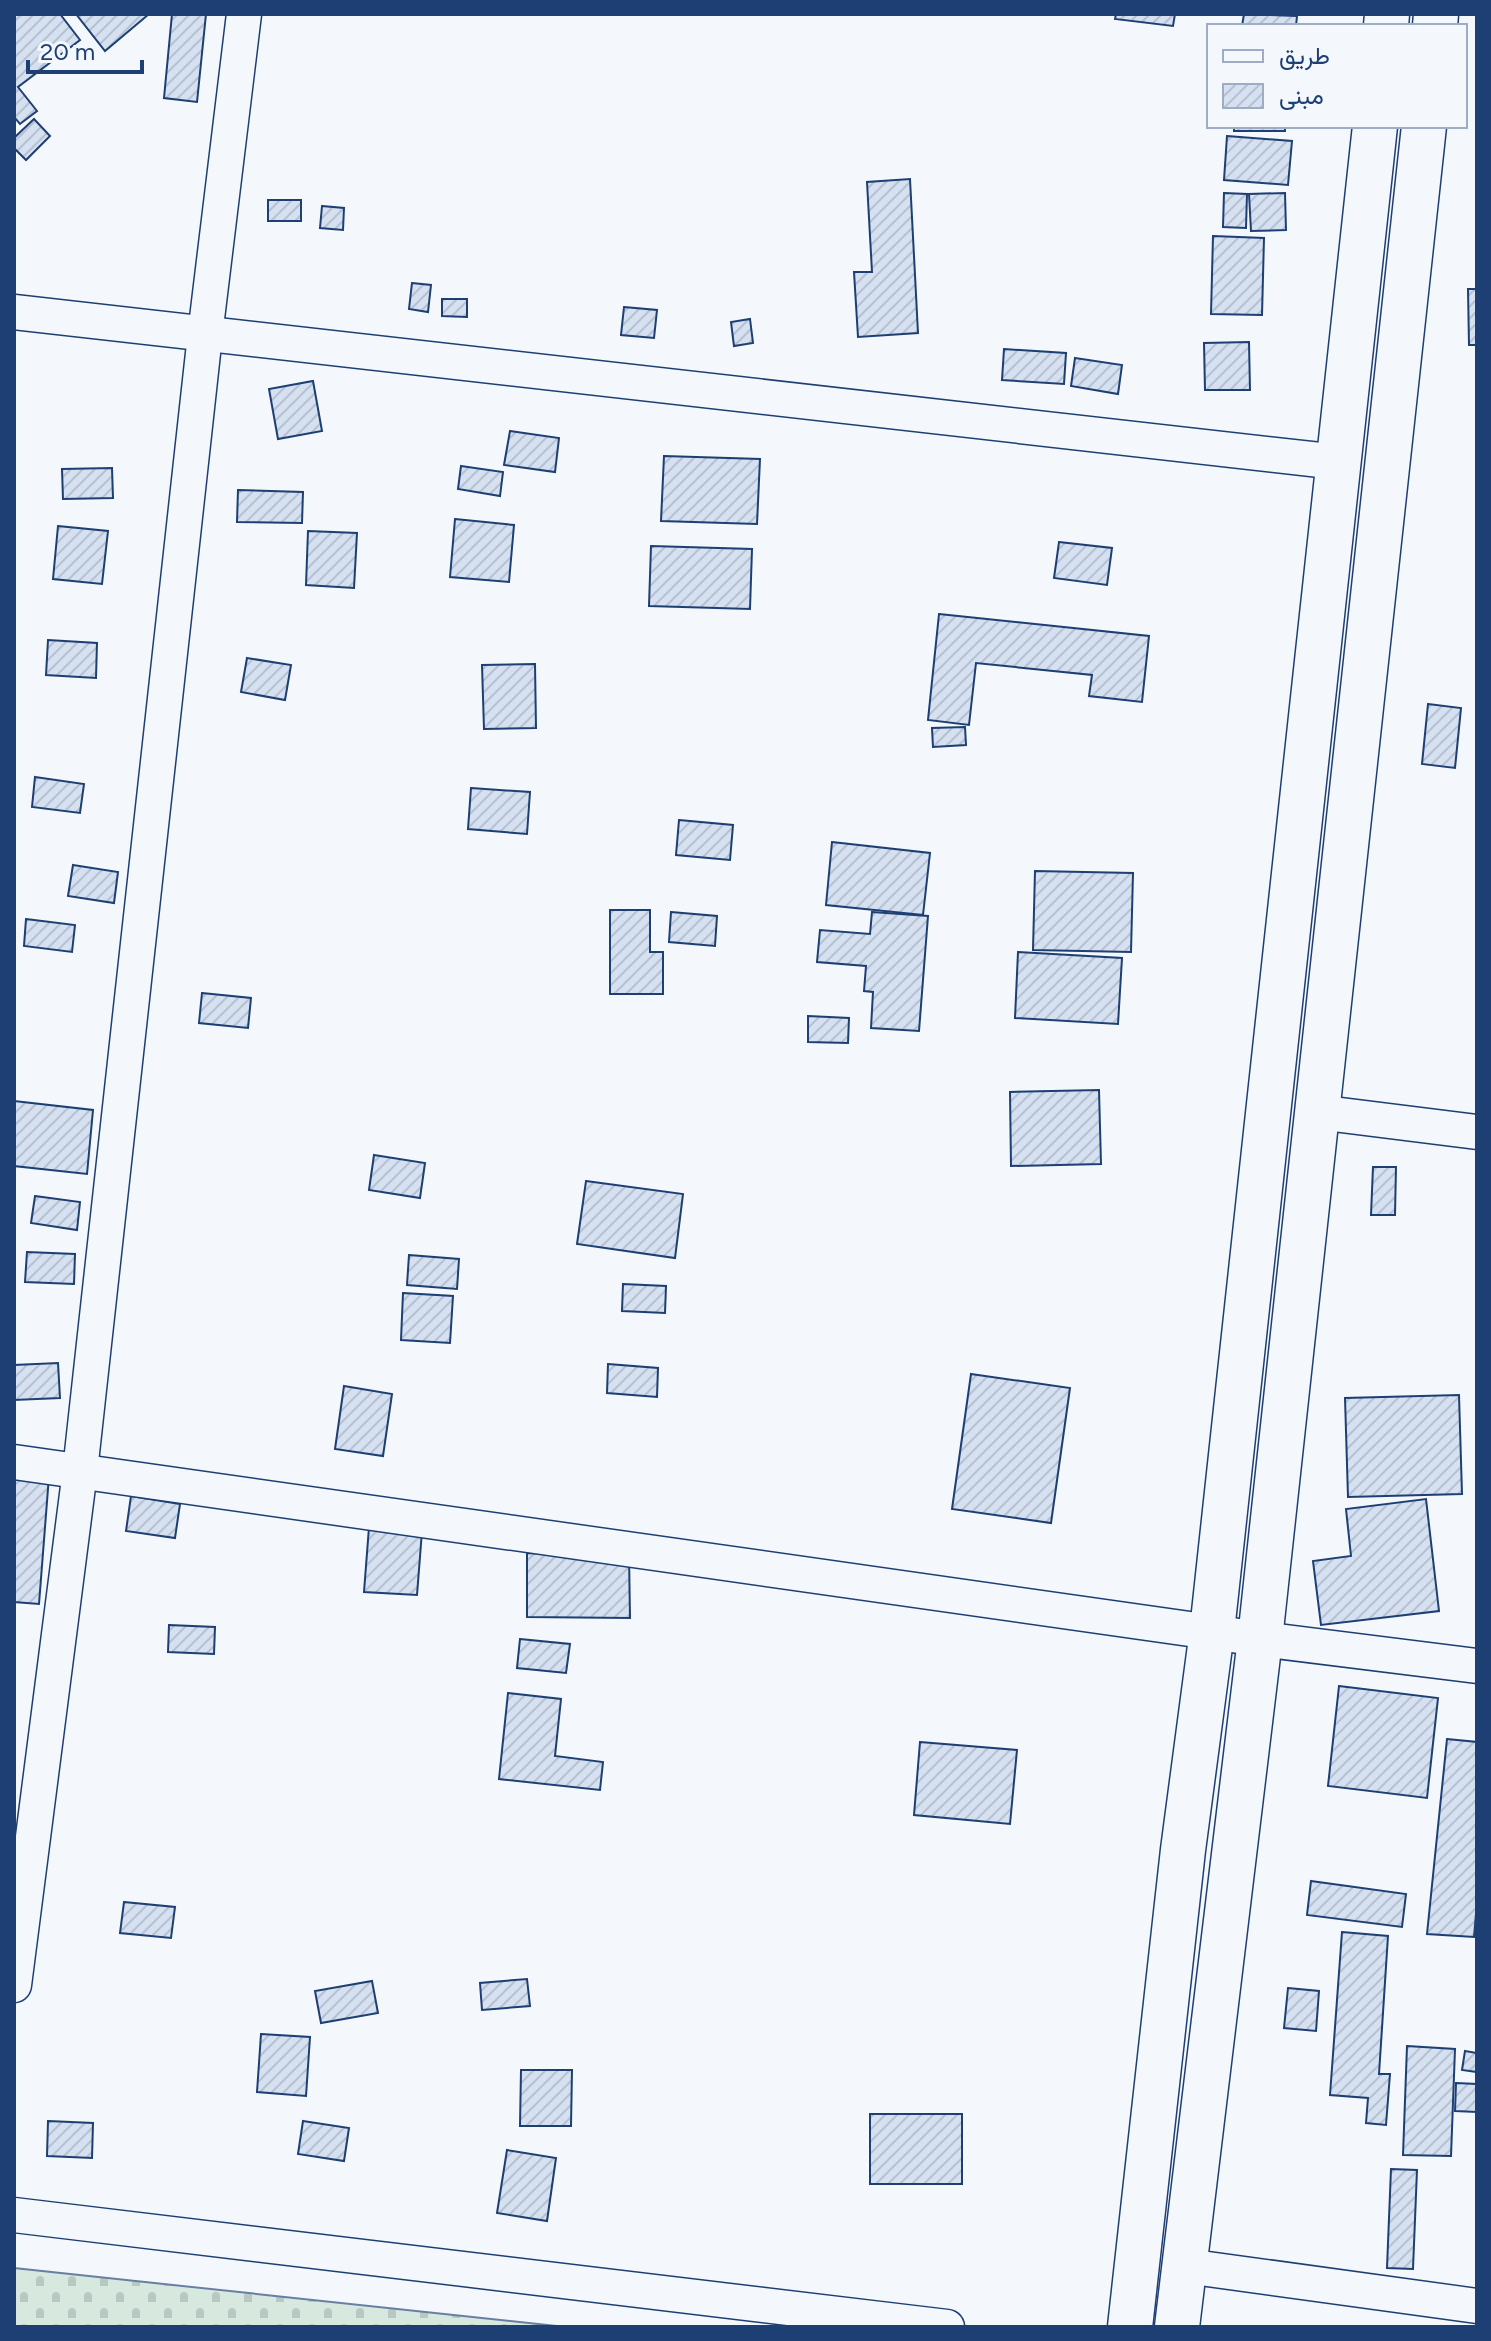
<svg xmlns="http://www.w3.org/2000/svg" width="1491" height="2341" font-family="Figtree,Vazirmatn,sans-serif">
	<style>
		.cemetery { fill: url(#cemetery-stones); stroke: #687fa3; stroke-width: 2 }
		.building { fill: url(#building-hatch); stroke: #1d3f73; stroke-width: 2 }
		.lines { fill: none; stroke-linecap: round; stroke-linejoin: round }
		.minor-casing { stroke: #1d3f73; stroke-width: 37 }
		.primary-casing { stroke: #1d3f73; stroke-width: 47 }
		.minor { stroke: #f4f7fb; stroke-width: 34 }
		.primary { stroke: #f4f7fb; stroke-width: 44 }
	</style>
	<defs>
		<pattern id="cemetery-stones" width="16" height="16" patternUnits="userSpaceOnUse" patternTransform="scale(2)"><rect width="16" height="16" fill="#d7e8df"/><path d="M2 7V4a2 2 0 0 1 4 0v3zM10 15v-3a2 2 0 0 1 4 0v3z" fill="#b8c8c3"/></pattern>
		<pattern id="building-hatch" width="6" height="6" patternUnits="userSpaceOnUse" patternTransform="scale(2)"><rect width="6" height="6" fill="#d5e0f0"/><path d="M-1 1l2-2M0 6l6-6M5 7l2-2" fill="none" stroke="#b6c1d1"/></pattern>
	</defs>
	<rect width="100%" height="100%" fill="#f4f7fb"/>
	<!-- cemetery -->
	<polygon class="cemetery" points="14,2268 566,2327 14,2327"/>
	<!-- building -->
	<g class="building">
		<polygon points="14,14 60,14 80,40 18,87 37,111 20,124 14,117"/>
		<polygon points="76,14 149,14 105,51"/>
		<polygon points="172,14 206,14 197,102 164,98"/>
		<polygon points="1116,14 1175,14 1173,26 1115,19"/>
		<polygon points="1244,14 1297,16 1296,26 1242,26"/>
		<polygon points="34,119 50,136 26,160 14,148 14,138"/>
		<rect x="1234" y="126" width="51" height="5"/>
		<polygon points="1227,136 1292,141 1288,185 1224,180"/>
		<polygon points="910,179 918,333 858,337 854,272 872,272 867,182"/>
		<polygon points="1224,193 1247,194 1246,228 1223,227"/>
		<polygon points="1285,193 1286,230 1251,231 1249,194"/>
		<rect x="268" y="200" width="33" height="21"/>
		<polygon points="322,206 344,208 343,230 320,228"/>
		<polygon points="1213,236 1264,238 1262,315 1211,314"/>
		<polygon points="412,283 431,285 428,312 409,309"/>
		<polygon points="1468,289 1477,289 1477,345 1469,345"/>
		<polygon points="442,299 467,299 467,317 442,316"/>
		<polygon points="624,307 657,310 654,338 621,335"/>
		<polygon points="750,319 753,343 734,346 731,322"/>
		<polygon points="1249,342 1250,390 1205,390 1204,343"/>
		<polygon points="1004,349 1066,353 1064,384 1002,380"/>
		<polygon points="1075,358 1122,365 1118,394 1071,386"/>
		<polygon points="313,381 322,431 278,439 269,389"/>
		<polygon points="510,431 559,438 555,472 504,465"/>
		<polygon points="664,456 760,459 757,524 661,521"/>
		<polygon points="461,466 503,472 500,496 458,489"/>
		<polygon points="112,468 113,498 63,499 62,469"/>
		<polygon points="238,490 303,492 302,523 237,522"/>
		<polygon points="455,519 514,525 509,582 450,577"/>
		<polygon points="58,526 108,531 102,584 53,579"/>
		<polygon points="308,531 357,533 354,588 306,585"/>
		<polygon points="1059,542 1112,548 1107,585 1054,578"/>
		<polygon points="651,546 752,549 750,609 649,606"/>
		<polygon points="939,614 1149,636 1142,702 1089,696 1092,675 976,663 969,725 928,720"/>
		<polygon points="48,640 97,643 96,678 46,675"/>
		<polygon points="247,658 291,665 285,700 241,692"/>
		<polygon points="535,664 536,728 484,729 482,665"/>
		<polygon points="1428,704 1461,708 1455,768 1422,764"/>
		<polygon points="965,727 966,745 933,747 932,728"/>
		<polygon points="35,777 84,784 80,813 32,807"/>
		<polygon points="471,788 530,792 527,834 468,829"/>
		<polygon points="679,820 733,825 730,860 676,855"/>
		<polygon points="832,842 930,853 923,915 826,905"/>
		<polygon points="73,865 118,872 114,903 68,896"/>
		<polygon points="1035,871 1133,873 1131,952 1033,950"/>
		<polygon points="610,910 650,910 650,952 663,952 663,994 610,994"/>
		<polygon points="671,912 717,916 715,946 669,942"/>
		<polygon points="872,912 928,916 919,1031 871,1028 873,992 864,991 866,966 817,962 820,930 870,934"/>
		<polygon points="26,919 75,925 72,952 24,946"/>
		<polygon points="1018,952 1122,958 1118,1024 1015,1018"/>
		<polygon points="202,993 251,998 248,1028 199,1023"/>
		<polygon points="808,1016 849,1018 848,1043 808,1042"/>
		<polygon points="1099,1090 1101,1164 1011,1166 1010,1092"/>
		<polygon points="14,1101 93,1110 87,1174 14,1166"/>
		<polygon points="374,1155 425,1163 420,1198 369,1190"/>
		<polygon points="1373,1167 1396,1167 1395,1215 1371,1215"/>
		<polygon points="586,1181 683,1194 675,1258 577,1244"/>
		<polygon points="35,1196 80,1202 77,1230 31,1223"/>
		<polygon points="27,1252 75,1254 74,1284 25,1282"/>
		<polygon points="409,1255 459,1259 457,1289 407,1285"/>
		<polygon points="623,1284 666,1286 665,1313 622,1311"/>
		<polygon points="403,1293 453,1296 450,1343 401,1340"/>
		<polygon points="58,1363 60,1398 14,1400 14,1365"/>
		<polygon points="608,1364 658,1368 657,1397 607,1393"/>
		<polygon points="971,1374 1070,1388 1051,1523 952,1509"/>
		<polygon points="344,1386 392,1394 383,1456 335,1449"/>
		<polygon points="1459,1395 1462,1494 1348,1497 1345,1398"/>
		<polygon points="14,1473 49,1476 39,1604 14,1602"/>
		<polygon points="131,1496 180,1504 175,1538 126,1531"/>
		<polygon points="1426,1499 1439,1611 1321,1625 1313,1561 1351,1556 1346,1509"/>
		<polygon points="369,1527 422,1531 417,1595 364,1592"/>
		<polygon points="527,1553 629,1554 630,1618 527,1617"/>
		<polygon points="169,1625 215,1627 214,1654 168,1652"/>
		<polygon points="520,1639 570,1644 566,1673 517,1668"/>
		<polygon points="1339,1686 1438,1698 1427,1798 1328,1786"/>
		<polygon points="508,1693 561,1699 555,1756 603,1762 600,1790 499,1779"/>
		<polygon points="1447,1739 1477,1742 1477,1902 1474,1937 1427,1934"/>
		<polygon points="920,1742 1017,1750 1010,1824 914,1815"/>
		<polygon points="1311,1881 1406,1894 1402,1927 1307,1915"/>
		<polygon points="124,1902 175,1907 171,1938 120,1933"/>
		<polygon points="1342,1932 1388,1936 1379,2074 1390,2074 1386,2125 1366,2123 1368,2098 1330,2095"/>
		<polygon points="527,1979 530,2006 482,2010 480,1983"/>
		<polygon points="372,1981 378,2013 321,2023 315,1991"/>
		<polygon points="1288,1988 1319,1991 1316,2031 1284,2028"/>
		<polygon points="261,2034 310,2037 306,2096 257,2092"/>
		<polygon points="1407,2046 1455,2049 1451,2156 1403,2155"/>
		<polygon points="1465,2051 1477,2053 1477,2072 1462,2070"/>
		<polygon points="521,2070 572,2070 571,2126 520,2126"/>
		<polygon points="1456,2083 1477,2084 1477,2112 1455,2111"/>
		<rect x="870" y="2114" width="92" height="70"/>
		<polygon points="48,2121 93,2123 92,2158 47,2156"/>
		<polygon points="303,2121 349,2128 344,2161 298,2154"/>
		<polygon points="507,2150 556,2158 547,2221 497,2213"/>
		<polygon points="1391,2169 1417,2170 1413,2269 1387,2268"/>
	</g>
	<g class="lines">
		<defs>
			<g id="minor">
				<polyline points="14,312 1338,462"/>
				<polyline points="1317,1112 1477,1132"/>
				<polyline points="14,1462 1260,1639 1477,1666"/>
				<polyline points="14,1985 80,1471 205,335 244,14"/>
				<polyline points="14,2215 947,2327"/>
				<polyline points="1186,2266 1477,2306"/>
			</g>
			<g id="primary">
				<polyline points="1386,26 1387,14"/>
				<polyline points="1435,26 1436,14"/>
				<polyline points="1130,2327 1183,1850 1212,1631 1375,126"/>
				<polyline points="1177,2327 1260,1639 1424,126"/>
			</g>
		</defs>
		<!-- minor casing -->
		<use href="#minor" class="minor-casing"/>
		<!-- primary casing -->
		<use href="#primary" class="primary-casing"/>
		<!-- minor -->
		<use href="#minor" class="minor"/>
		<!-- primary -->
		<use href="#primary" class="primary"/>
	</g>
	<!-- border -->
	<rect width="1491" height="2341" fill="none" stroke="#1d3f73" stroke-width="32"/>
	<!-- legend -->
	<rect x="1207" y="24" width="260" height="104" fill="#f4f7fb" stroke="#9eadc5" stroke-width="2"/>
	<rect x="1223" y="50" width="40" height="12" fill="#f4f7fb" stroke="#9eadc5" stroke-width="2"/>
	<text x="1279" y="64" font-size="24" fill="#1d3f73">طريق</text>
	<rect x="1223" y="84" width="40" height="24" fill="url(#building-hatch)" stroke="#9eadc5" stroke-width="2"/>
	<text x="1279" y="104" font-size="24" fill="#1d3f73">مبنى</text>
	<!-- scale -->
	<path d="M28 60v12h114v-12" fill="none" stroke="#1d3f73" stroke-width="4"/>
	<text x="40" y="60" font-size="24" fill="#1d3f73" stroke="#f4f7fb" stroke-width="6" paint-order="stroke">20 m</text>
</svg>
